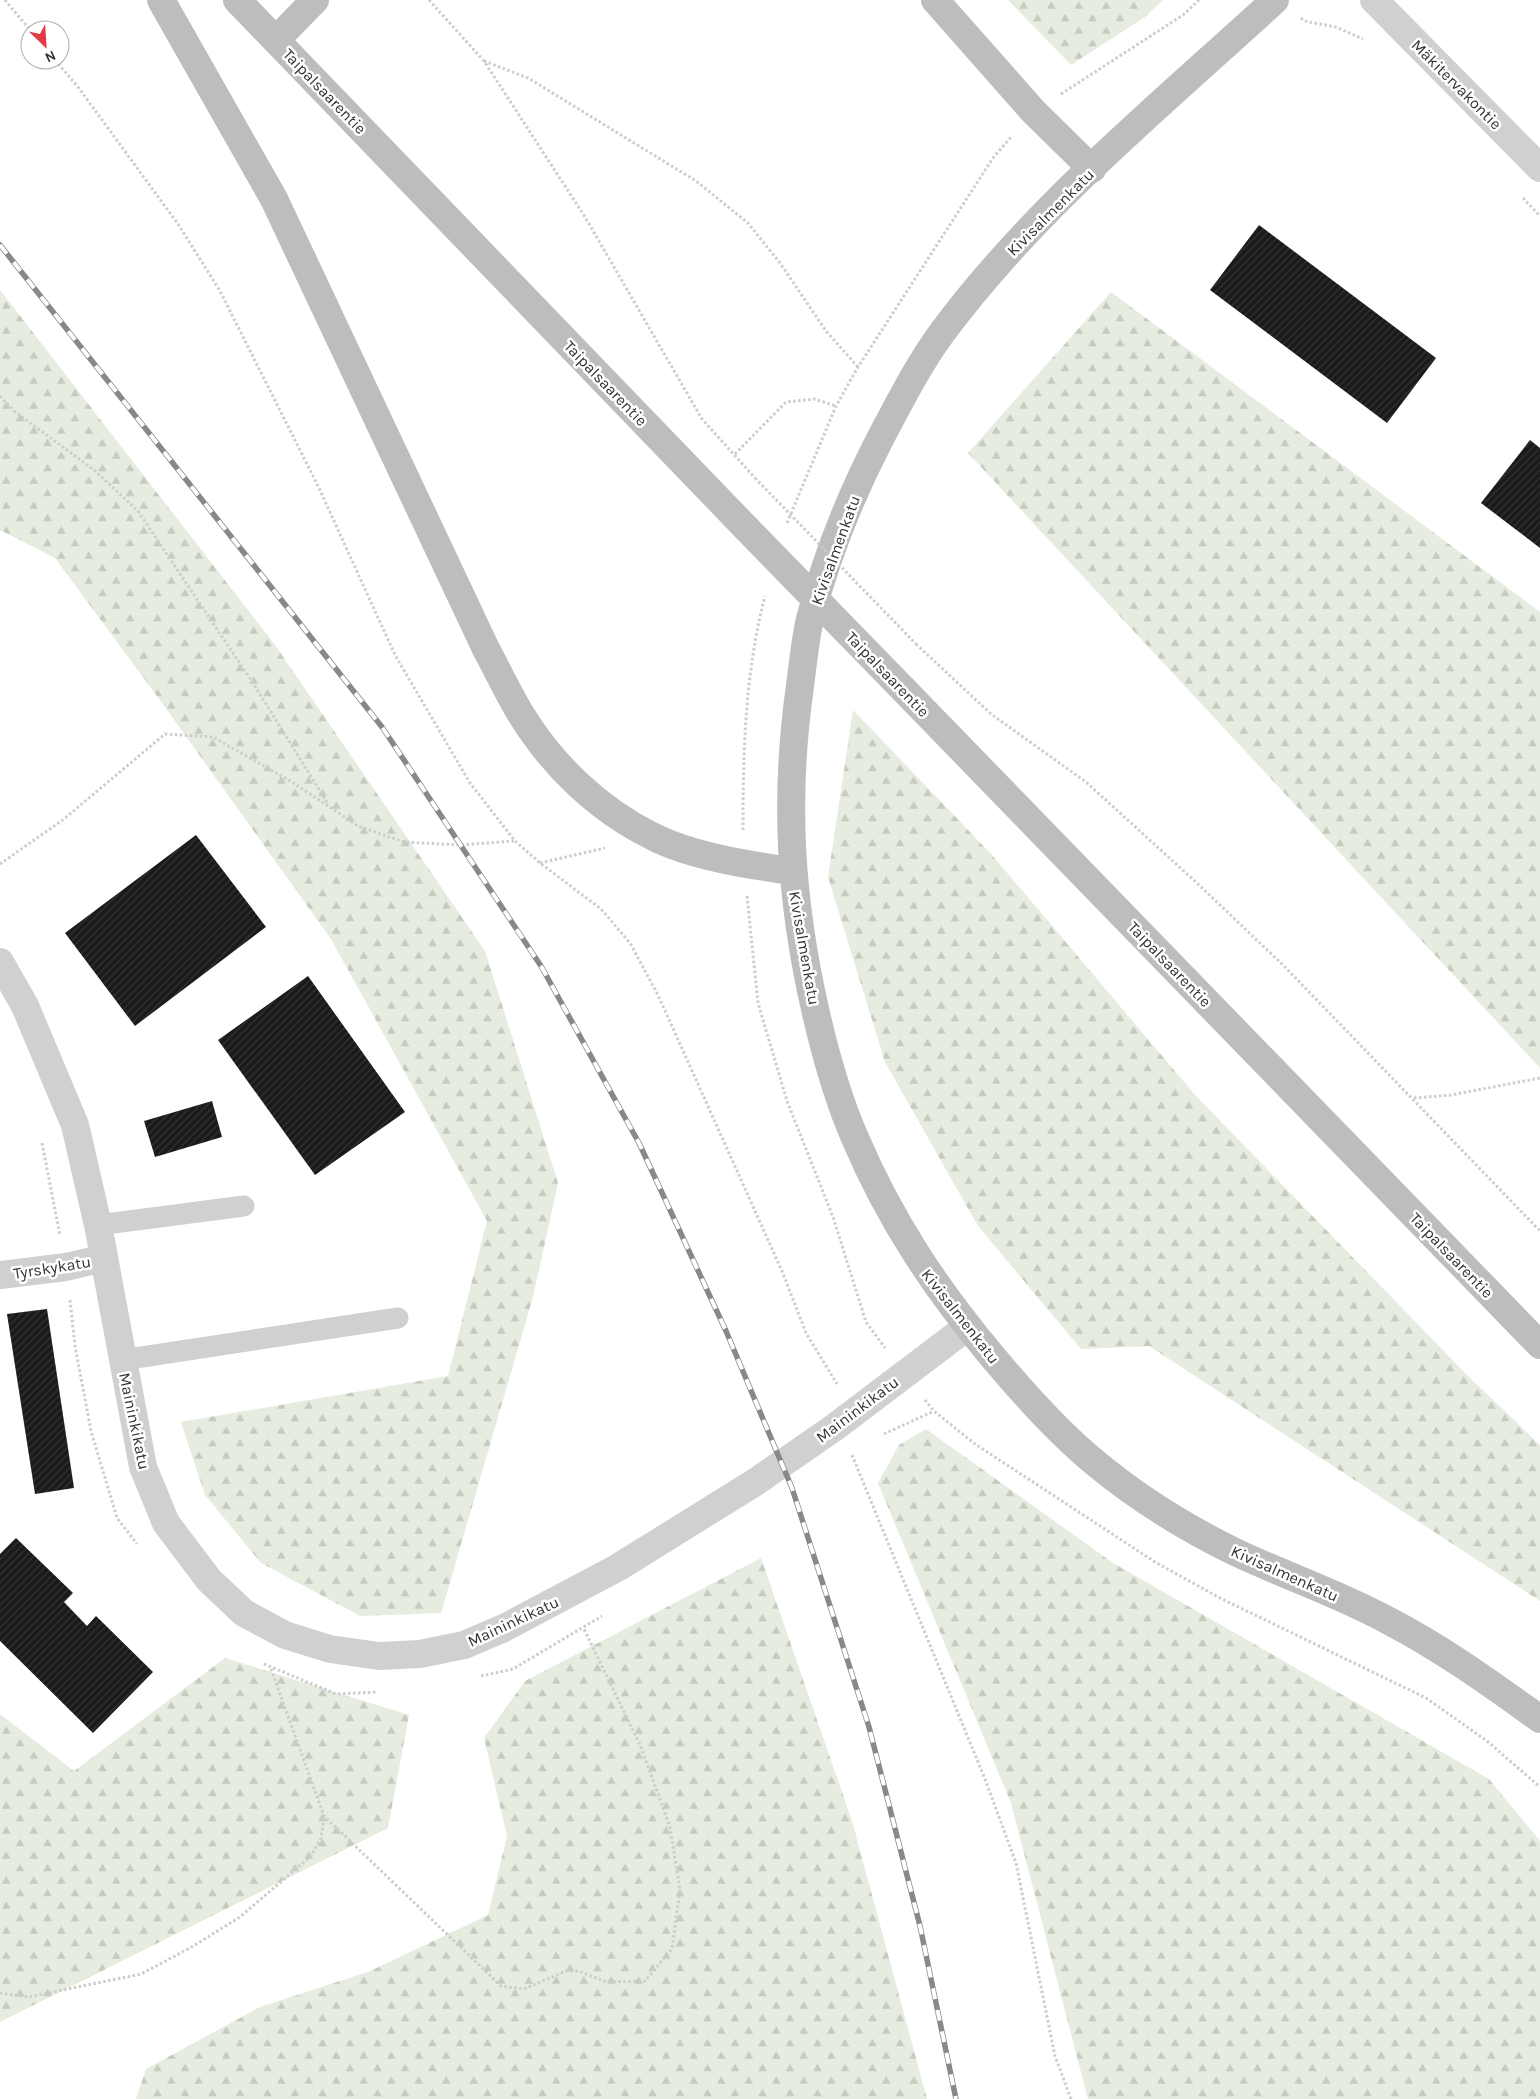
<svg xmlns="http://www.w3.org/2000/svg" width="1540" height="2099" font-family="Karla,sans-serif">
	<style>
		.forest { fill: url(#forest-firs) }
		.building { fill: url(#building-hatch) }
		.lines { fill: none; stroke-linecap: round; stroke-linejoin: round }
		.path { stroke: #cdcdcd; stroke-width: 3; stroke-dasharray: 2.5 2.5; stroke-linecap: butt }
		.lane { stroke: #d0d0d0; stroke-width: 21 }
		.street { stroke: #d0d0d0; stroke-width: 28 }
		.secondary { stroke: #bdbdbd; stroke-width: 28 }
		.rail-casing { stroke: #888; stroke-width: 5.5 }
		.rail { stroke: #fff; stroke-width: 4; stroke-dasharray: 11; stroke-linecap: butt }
		.path-bridge { stroke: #cdcdcd; stroke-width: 3; stroke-dasharray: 2.5 2.5; stroke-linecap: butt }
		.secondary-bridge { stroke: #bdbdbd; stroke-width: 28 }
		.labels { text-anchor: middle; stroke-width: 5; stroke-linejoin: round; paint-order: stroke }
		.street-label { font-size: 16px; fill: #333; stroke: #fff }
	</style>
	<defs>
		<pattern id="forest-firs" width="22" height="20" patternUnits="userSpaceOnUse" patternTransform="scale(1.25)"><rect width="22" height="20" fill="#e6ecdf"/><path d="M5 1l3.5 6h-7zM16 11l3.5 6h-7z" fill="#c6cbc0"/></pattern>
		<pattern id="building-hatch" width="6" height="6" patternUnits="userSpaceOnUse" patternTransform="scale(1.25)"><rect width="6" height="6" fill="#1a1a1a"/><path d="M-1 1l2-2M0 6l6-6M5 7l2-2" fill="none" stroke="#333"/></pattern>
	</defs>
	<rect width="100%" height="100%" fill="#fff"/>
	<!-- forest -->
	<g class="forest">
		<polygon points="1008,0 1163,0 1145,17 1071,65"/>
		<polygon points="0,290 275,645 485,951 558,1183 533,1297 441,1613 360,1616 261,1563 205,1495 181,1422 448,1376 487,1221 331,939 165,707 55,558 0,530"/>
		<polygon points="1111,292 1540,612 1540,1068 968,453"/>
		<polygon points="853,710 992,855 1196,1096 1469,1377 1540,1445 1540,1601 1149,1346 1081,1349 978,1226 885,1062 828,877"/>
		<polygon points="926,1429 1113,1563 1489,1779 1540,1841 1540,2099 1088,2099 1011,1803 878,1483 899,1445"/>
		<polygon points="761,1558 852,1821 927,2099 136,2099 146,2069 260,2007 368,1972 488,1915 507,1836 484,1738 525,1681"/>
		<polygon points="225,1658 409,1715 388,1828 0,2022 0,1714 74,1771"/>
	</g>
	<!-- building -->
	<g class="building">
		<polygon points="1259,225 1436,358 1387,423 1210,290"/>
		<polygon points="1530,440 1540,448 1540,548 1481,503"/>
		<polygon points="196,835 266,927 135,1026 65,933"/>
		<polygon points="308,976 405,1112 315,1175 218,1040"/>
		<polygon points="212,1101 222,1137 155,1157 144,1121"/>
		<polygon points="47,1309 74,1488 35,1494 7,1314"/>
		<polygon points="16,1538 73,1593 64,1602 87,1626 96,1616 153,1672 93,1733 0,1641 0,1554"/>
	</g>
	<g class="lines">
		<!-- path -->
		<g class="path">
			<polyline points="5,0 30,30"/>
			<polyline points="429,0 484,61 585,217 702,419 755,478"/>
			<polyline points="1301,18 1304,21 1336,27 1363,39"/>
			<polyline points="55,60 78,87 178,224 220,291 319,488 395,655 470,783 515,841 540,863 601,909 630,943 658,995 782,1271 806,1333 837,1384"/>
			<polyline points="484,61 528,78 652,154 696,181 748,223 780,263 826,331 858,367"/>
			<polyline points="1061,94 1183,15 1199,0"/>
			<polyline points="1523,198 1540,216"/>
			<polyline points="0,396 14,411 94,470 138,511 253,683 328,804"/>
			<polyline points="735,454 786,402 814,399 836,406"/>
			<polyline points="787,523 836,406 858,367 993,158 1011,137"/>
			<polyline points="916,644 991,714 1086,782 1198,884 1284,966 1540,1231"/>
			<path d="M743,830C743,751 745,673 765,596"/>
			<polyline points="540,863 605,848"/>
			<polyline points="0,864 64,819 165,734 213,737 292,782 358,826 404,842 460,845 515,841"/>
			<polyline points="747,896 758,1003 787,1101 833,1217 866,1322 885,1348"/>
			<polyline points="1414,1098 1451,1095 1540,1078"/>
			<polyline points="42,1143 60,1235"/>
			<polyline points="70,1300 75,1346 91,1431 117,1518 137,1544"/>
			<polyline points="925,1400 934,1411 975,1444 1155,1562 1220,1598 1426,1698 1487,1741 1540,1787"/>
			<polyline points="884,1434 934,1411"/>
			<polyline points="852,1455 985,1779 1016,1863 1055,2056 1071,2099"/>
			<polyline points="264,1664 336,1694 376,1692"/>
			<polyline points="271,1669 324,1816 501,1986 524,1989 566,1971 579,1971 606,1982 645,1981 672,1949 680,1890 670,1827 641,1747 584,1629"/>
			<polyline points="481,1676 513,1669 602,1616"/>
			<polyline points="0,1993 29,1997 141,1974 190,1948 240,1917 311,1856 321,1838 324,1817"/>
		</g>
		<!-- lane -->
		<g class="lane">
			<polyline points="98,1225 244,1206"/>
			<polyline points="122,1360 398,1318"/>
		</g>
		<!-- street -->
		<g class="street">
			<polyline points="1374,0 1540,168"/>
			<polyline points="0,962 25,1006 75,1125 98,1225 143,1467 166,1523 209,1580 244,1613 285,1635 330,1649 379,1656 420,1654 464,1645 504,1628 617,1568 754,1483 835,1427 967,1327"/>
			<polyline points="0,1275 66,1267 104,1258"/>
		</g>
		<!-- secondary -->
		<g class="secondary">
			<path d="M161,0L274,199L486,649C498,671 509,695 522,716C553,766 599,810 652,836C690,856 749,865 791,871"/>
			<polyline points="237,0 747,529"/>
			<polyline points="935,0 1033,111 1092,169"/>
			<path d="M1275,0C1162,104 1032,210 941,334C917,367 898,405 879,441C850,497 826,558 810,619C805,640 803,664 800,686C784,799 790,898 815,1009C825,1053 837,1097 855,1138C890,1220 935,1288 992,1356C1023,1393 1056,1430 1093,1461C1136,1497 1186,1528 1235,1552C1286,1576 1340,1594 1389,1621C1443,1649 1491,1684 1540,1719"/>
			<polyline points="276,40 315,0"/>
			<polyline points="904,690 1540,1345"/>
		</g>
		<defs>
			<polyline id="rail" points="0,245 382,727 541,966 639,1143 726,1331 792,1488 869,1727 920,1926 956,2099"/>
		</defs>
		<!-- rail casing -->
		<use href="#rail" class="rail-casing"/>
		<!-- rail -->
		<use href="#rail" class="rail"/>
		<!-- path-bridge -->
		<polyline class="path-bridge" points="755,478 916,644"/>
		<!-- secondary-bridge -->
		<polyline class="secondary-bridge" points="747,529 904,690"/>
	</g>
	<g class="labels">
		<!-- street labels -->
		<g class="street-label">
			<text transform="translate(1457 84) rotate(45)" y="6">Mäkitervakontie</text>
			<text transform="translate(325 91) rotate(46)" y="6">Taipalsaarentie</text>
			<text transform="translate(1050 212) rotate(-45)" y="6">Kivisalmenkatu</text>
			<text transform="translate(606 383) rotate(46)" y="6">Taipalsaarentie</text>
			<text transform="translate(835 550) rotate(-70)" y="6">Kivisalmenkatu</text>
			<text transform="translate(888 674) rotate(46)" y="6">Taipalsaarentie</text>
			<text transform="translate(805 948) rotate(80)" y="6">Kivisalmenkatu</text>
			<text transform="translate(1170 964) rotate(46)" y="6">Taipalsaarentie</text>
			<text transform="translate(1452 1255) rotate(46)" y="6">Taipalsaarentie</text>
			<text transform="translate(52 1267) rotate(-9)" y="6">Tyrskykatu</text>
			<text transform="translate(961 1316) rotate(52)" y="6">Kivisalmenkatu</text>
			<text transform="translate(857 1409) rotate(-37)" y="6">Maininkikatu</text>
			<text transform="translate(135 1421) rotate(78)" y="6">Maininkikatu</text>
			<text transform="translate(1285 1573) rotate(24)" y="6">Kivisalmenkatu</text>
			<text transform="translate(513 1621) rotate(-25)" y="6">Maininkikatu</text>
		</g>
	</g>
	<!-- north arrow -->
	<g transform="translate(45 45) rotate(155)"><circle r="24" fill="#ffffff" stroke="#adadad"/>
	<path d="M0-4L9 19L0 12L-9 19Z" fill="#e63946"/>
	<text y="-8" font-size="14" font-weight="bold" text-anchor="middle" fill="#333333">N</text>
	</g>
</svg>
